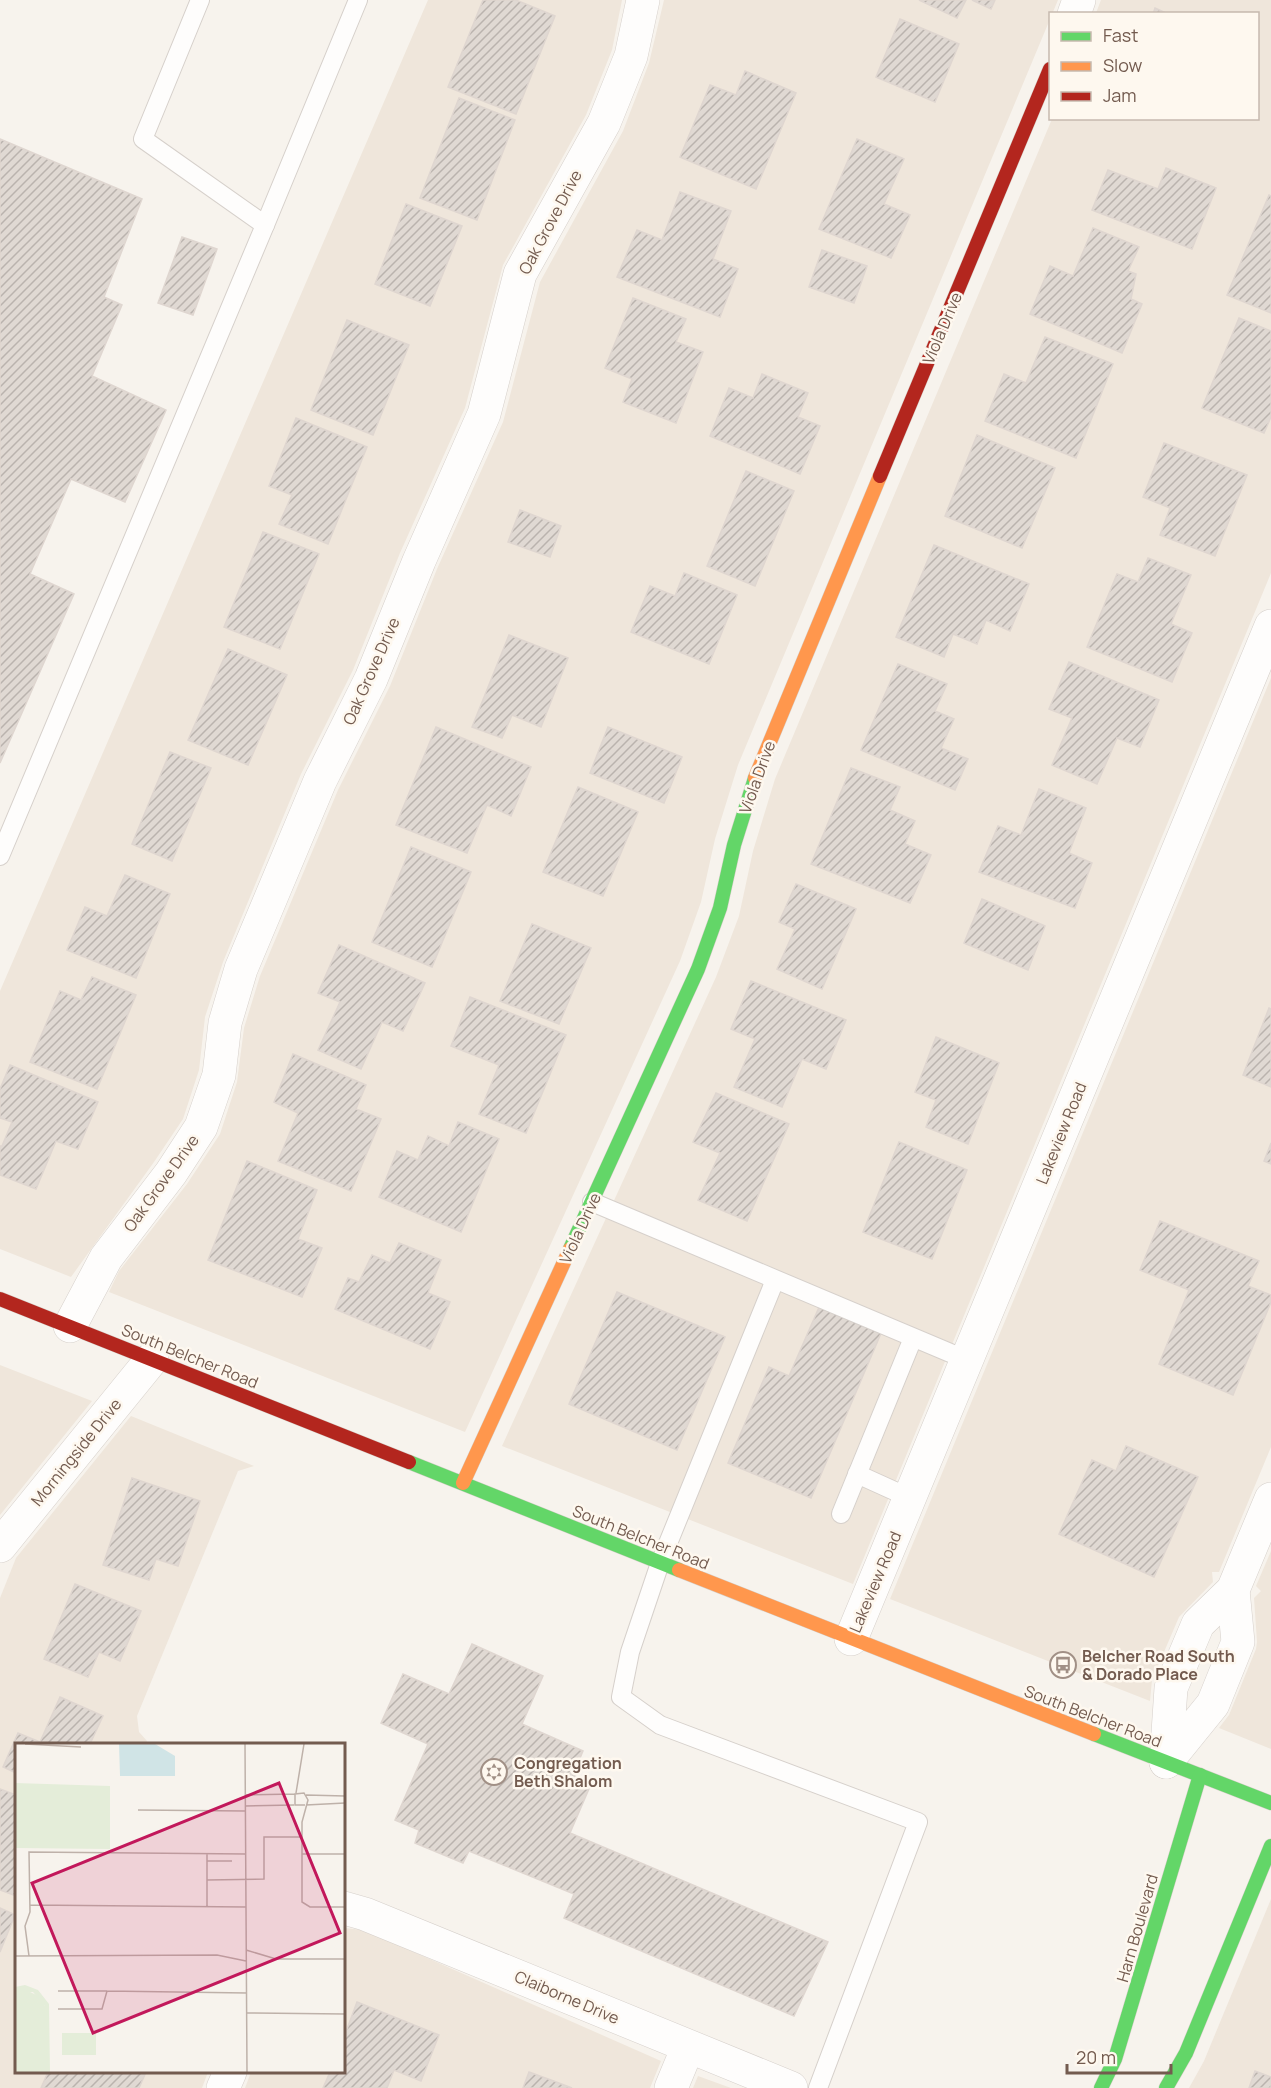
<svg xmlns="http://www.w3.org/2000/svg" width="1271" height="2088" font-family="Manrope,sans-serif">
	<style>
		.residential { fill: #efe6db }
		.building { fill: url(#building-hatch); stroke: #dfd6d0; stroke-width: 1.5 }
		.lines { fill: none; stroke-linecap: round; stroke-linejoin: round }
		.lane-casing { stroke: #d6d0cb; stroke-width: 20 }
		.street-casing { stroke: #d6d0cb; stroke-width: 34 }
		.fast-casing { stroke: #d6cfc9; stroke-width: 15 }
		.slow-casing { stroke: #d6cfc9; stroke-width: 15 }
		.jam-casing { stroke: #d6cfc9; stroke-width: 15 }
		.lane { stroke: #fefdfc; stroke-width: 18 }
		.street { stroke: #fefdfc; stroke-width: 33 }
		.fast { stroke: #63d668; stroke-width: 14 }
		.slow { stroke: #ff974d; stroke-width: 14 }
		.jam { stroke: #b3261e; stroke-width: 14 }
		.labels { text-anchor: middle; stroke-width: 5; stroke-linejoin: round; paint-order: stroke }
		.street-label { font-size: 16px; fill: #735b4f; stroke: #fef8ef }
		.poi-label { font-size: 16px; font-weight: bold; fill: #735b4f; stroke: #fef8ef; text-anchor: start }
		.inset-road { fill: none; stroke: #beb1a9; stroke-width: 1.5 }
		.view { fill: #c2185b; fill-opacity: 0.15; stroke: #c2185b; stroke-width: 3 }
		.inset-edge { fill: none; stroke: #735b4f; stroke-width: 3 }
	</style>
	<defs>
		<pattern id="building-hatch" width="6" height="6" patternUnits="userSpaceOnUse" patternTransform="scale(1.5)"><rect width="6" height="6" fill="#e0d9d3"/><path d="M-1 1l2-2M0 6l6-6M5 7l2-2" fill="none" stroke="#bab3ae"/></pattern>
	</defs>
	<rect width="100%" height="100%" fill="#f7f3ed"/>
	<!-- residential -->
	<g class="residential">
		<polygon points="428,0 622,0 612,50 586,115 503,265 465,408 400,553 353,670 301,774 223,962 205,1017 199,1070 183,1119 154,1162 71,1277 0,1249 0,991"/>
		<polygon points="664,0 1058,0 738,765 715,839 701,902 680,961 465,1432 109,1292 119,1271 187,1184 220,1134 237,1082 244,1028 260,976 338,790 390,686 437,569 503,422 540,282 623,131 649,63"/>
		<polygon points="1101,0 1271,0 1271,573 853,1584 502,1446 716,977 739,916 753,851 775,779 1052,119 1258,118 1258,14 1096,13"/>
		<polygon points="1271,678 1271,1447 1219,1572 1212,1572 1213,1582 1179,1617 1152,1680 1150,1701 890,1599"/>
		<polygon points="0,1365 92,1401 0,1515"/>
		<polygon points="131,1416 254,1466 238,1471 137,1716 139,1732 147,1741 146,1744 16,1744 16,2072 208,2072 202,2088 0,2088 0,1598 16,1558"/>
		<polygon points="1271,1551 1271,1749 1219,1728 1229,1715 1256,1649 1257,1642 1254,1598 1261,1591 1256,1586"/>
		<polygon points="1271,1899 1271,2088 1189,2088 1204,2061"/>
		<polygon points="344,1928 364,1930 661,2061 650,2088 245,2088 251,2072 344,2072"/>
		<polygon points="698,2076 731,2088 693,2088"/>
	</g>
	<!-- building -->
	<g class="building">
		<polygon points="483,0 516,0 555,16 516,114 448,87"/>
		<polygon points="919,0 966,0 957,18"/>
		<polygon points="972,0 995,0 991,9"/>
		<polygon points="1155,8 1168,14 1153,14"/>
		<polygon points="900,19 959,44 935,102 876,77"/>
		<polygon points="745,71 796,93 756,189 680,157 710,85 736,95"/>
		<polygon points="459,98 515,120 477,220 420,198"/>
		<polygon points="0,139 142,199 104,297 122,305 92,376 166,410 125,502 71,479 30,574 74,594 0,763"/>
		<polygon points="857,139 904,159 884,204 910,215 891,258 819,229"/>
		<polygon points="1166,168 1216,188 1192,249 1092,210 1108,170 1158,189"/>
		<polygon points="680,192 731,211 713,259 738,269 720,317 617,277 637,230 662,240"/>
		<polygon points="1269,195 1271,196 1271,313 1227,295"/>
		<polygon points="406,204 462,226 430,306 375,284"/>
		<polygon points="1093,228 1139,247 1128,271 1136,274 1131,299 1142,304 1122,353 1030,314 1050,266 1073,276"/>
		<polygon points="182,237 217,249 193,315 158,303"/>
		<polygon points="822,250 867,266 854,303 809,287"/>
		<polygon points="633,298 686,319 676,342 703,352 676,423 623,402 632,379 605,368"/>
		<polygon points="1239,318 1271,331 1271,417 1264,433 1202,408"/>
		<polygon points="347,320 409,345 373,435 311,410"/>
		<polygon points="1045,337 1113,364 1076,458 985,421 1004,374 1026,383"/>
		<polygon points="762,374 808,393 798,417 820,426 800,474 710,436 729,388 753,398"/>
		<polygon points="296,418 367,447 328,544 279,524 292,495 269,486"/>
		<polygon points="977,435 1055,468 1022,548 945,516"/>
		<polygon points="1164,443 1247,475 1215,556 1160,535 1170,508 1143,497"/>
		<polygon points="746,471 794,491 755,586 707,566"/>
		<polygon points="520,510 561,526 550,557 508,542"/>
		<polygon points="263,532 319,554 280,649 224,627"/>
		<polygon points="934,545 1029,584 1010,631 986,620 977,644 953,634 944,657 896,637"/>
		<polygon points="1148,558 1191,575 1171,624 1192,633 1172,682 1087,647 1117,574 1138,582"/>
		<polygon points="684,573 737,595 709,664 631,632 650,586 675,596"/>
		<polygon points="509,635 568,658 541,727 512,715 502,738 472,727"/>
		<polygon points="228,649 287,675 248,765 188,740"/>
		<polygon points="1069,662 1159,700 1140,747 1117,738 1097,784 1052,765 1072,718 1049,709"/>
		<polygon points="898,664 947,684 935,711 954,719 941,748 968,759 955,790 861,750"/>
		<polygon points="436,727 531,767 511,816 487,805 467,853 396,825"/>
		<polygon points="608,727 682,757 664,803 590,773"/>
		<polygon points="170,752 211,768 172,861 132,844"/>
		<polygon points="851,768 900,787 890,810 915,821 905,844 931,855 910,903 811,864"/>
		<polygon points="578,787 638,812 603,896 543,872"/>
		<polygon points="1039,789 1086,808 1069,853 1092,863 1075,908 979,872 998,826 1021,835"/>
		<polygon points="411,847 471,872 432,967 372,942"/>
		<polygon points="125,875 170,894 136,978 67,950 85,907 107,916"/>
		<polygon points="796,884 856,909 822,989 777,969 795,929 779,922"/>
		<polygon points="982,899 1045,926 1028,970 964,943"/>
		<polygon points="532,924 591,948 559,1024 500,1001"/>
		<polygon points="339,945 425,983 403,1031 382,1022 361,1069 318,1050 340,1002 318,993"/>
		<polygon points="92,977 136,995 97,1089 30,1062 60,991 81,1000"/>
		<polygon points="751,981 846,1020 826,1069 802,1059 782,1107 734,1087 755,1039 731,1029"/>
		<polygon points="470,997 566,1035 526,1133 479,1114 499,1065 451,1046"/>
		<polygon points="1269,1008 1271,1009 1271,1087 1243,1075"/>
		<polygon points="936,1037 999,1063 968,1144 926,1127 936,1100 915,1092"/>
		<polygon points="293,1054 366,1085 356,1109 381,1119 351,1191 278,1161 298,1113 274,1102"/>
		<polygon points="10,1065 98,1102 78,1149 56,1141 36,1189 0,1175 0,1146 2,1146 12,1122 0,1118 0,1089"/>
		<polygon points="716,1093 789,1124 747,1221 698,1200 720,1153 693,1142"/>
		<polygon points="458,1122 499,1139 461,1232 379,1197 397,1151 418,1160 428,1136 449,1146"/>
		<polygon points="899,1142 967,1170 932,1259 863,1232"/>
		<polygon points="1271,1143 1271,1164 1264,1161"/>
		<polygon points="247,1161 317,1190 298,1239 322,1248 302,1297 208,1260"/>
		<polygon points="1160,1221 1259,1261 1248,1286 1271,1295 1271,1302 1233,1395 1159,1364 1189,1290 1140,1270"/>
		<polygon points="399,1243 441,1260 428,1293 450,1302 430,1349 335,1309 348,1278 359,1282 372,1255 390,1263"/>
		<polygon points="617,1292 725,1337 677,1450 569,1404"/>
		<polygon points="820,1305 882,1331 811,1498 728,1463 769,1367 789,1376"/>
		<polygon points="1126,1446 1198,1477 1154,1577 1059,1534 1092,1460 1116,1471"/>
		<polygon points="132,1478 200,1501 178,1566 156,1559 149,1580 103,1565"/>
		<polygon points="75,1584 141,1611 120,1661 99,1652 88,1677 44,1659"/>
		<polygon points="472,1644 543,1676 522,1724 583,1751 573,1775 591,1784 570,1833 828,1942 794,2016 564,1918 574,1894 469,1851 463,1863 415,1843 419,1830 395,1820 428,1744 381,1723 403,1674 449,1694"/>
		<polygon points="60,1697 103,1716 90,1744 16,1744 16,1773 3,1767 18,1733 40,1742"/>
		<polygon points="0,1789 16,1795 16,1896 0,1890"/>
		<polygon points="0,1908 15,1915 0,1952"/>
		<polygon points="357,2002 439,2035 421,2081 394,2070 387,2088 323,2088 330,2072 344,2072 344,2037"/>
		<polygon points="1255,2071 1271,2077 1271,2088 1249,2088"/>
		<polygon points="48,2072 146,2072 139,2088 41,2088"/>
		<polygon points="529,2072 551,2080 572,2088 523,2088"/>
	</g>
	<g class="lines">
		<defs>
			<g id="lane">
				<polyline points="265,225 358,0"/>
				<polyline points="0,856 265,225 143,139 200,0"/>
				<polyline points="592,1202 967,1360"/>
				<polyline points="775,1280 660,1563 630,1652 621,1697 660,1725 918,1822 818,2088"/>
				<polyline points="857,1474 910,1498"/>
				<polyline points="841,1514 913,1338"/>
			</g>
			<g id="street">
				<polyline points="1074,14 1079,0"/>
				<polyline points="70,1326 106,1258 171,1173 201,1127 219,1075 225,1023 241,969 320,781 371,679 419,561 484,414 520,274 604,123 631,56 643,0"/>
				<polyline points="0,1546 152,1359"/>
				<polyline points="851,1639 1271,626"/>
				<polyline points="1166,1762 1171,1688 1198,1624 1233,1590 1271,1499"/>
				<polyline points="1166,1762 1213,1704 1238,1642 1233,1590"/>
				<polyline points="344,1908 365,1914 791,2088"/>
				<polyline points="223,2088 230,2072"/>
				<polyline points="671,2088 688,2047"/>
			</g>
			<g id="fast">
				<polyline points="570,1249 698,969 720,908 734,845 755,778"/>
				<polyline points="409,1462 679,1570"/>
				<polyline points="1094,1734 1271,1803"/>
				<polyline points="1101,2088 1115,2059 1200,1775"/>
				<polyline points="1166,2088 1186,2053 1271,1846"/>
			</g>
			<g id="slow">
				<polyline points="755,778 880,476"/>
				<polyline points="463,1483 570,1249"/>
				<polyline points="679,1570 1094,1734"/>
			</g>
			<g id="jam">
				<polyline points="880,476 1050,69"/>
				<polyline points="0,1299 409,1462"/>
			</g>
		</defs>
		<!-- lane casing -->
		<use href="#lane" class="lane-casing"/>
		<!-- street casing -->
		<use href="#street" class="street-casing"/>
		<!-- fast casing -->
		<use href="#fast" class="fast-casing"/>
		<!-- slow casing -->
		<use href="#slow" class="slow-casing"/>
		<!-- jam casing -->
		<use href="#jam" class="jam-casing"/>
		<!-- lane -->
		<use href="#lane" class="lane"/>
		<!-- street -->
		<use href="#street" class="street"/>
		<!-- fast -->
		<use href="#fast" class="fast"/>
		<!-- slow -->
		<use href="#slow" class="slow"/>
		<!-- jam -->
		<use href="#jam" class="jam"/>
	</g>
	<!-- icons -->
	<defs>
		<symbol id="bus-ring" viewBox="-11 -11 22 22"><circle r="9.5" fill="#fef8ef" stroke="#a19086" stroke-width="1.5"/><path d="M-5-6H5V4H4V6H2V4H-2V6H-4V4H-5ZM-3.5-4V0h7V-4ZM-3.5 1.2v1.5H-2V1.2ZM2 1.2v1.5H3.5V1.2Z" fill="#a19086"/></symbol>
		<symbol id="synagogue-ring" viewBox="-11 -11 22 22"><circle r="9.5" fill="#fef8ef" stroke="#a19086" stroke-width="1.5"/><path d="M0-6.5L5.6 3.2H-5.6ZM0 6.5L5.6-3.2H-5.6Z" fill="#a19086"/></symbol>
	</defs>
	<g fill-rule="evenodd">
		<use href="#bus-ring" x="1048" y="1650" width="30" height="30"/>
		<use href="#synagogue-ring" x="479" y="1757" width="30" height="30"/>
	</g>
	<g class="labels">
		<!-- street labels -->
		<g class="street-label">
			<text transform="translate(550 222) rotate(-62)" y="6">Oak Grove Drive</text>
			<text transform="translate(942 328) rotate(-67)" y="6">Viola Drive</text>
			<text transform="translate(371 671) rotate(-66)" y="6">Oak Grove Drive</text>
			<text transform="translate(757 777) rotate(-70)" y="6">Viola Drive</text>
			<text transform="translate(1061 1133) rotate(-68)" y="6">Lakeview Road</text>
			<text transform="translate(161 1183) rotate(-54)" y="6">Oak Grove Drive</text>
			<text transform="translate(580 1228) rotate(-65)" y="6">Viola Drive</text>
			<text transform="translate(190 1356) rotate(22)" y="6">South Belcher Road</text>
			<text transform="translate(76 1452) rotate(-51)" y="6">Morningside Drive</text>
			<text transform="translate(641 1537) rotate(22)" y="6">South Belcher Road</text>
			<text transform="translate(875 1582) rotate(-67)" y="6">Lakeview Road</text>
			<text transform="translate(1093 1716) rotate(21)" y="6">South Belcher Road</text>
			<text transform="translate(1137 1928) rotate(-74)" y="6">Harn Boulevard</text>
			<text transform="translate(567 1997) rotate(23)" y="6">Claiborne Drive</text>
		</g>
		<!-- poi labels -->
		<g class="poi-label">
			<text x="1082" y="1662">Belcher Road South<tspan x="1082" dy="18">&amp; Dorado Place</tspan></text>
			<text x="514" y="1769">Congregation<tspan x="514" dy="18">Beth Shalom</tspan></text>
		</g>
	</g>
	<!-- overview -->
	<g transform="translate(15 1743)">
		<rect width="330" height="330" fill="#f7f3ed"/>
		<path d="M13,248L25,254L30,263V329H0V249Z" fill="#e4edd9"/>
		<path d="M0,40L95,43V106L0,105Z" fill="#e4edd9"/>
		<path d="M10,242L23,247L34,261L35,329H30V263L18,249H0V244ZM47,290H81V312H47Z" fill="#e4edd9"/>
		<path d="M104,1H140L160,13V33H105Z" fill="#d0e4e6"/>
		<path class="inset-road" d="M10,1L66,4M230,1L232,329M281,50L289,1M230,52L280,51M291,52L330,53M290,62H280V51L289,50L293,57L287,79V159L295,164H330M291,62L330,60M230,63L279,62M123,67L230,68M207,68H230M287,111H330M192,118H217M192,137L249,136V94H287M15,162L231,164M192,163V111M231,207L261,216H330M0,213L202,212L231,218M14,213L10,183L15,169L14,109L231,111M43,248H92M43,266H87L92,248L232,250M232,270L330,271"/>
		<path class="view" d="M264,40L325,190L78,290L17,140Z"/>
		<rect width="330" height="330" class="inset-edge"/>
	</g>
	<!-- legend -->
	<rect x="1049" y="12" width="210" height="108" fill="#fef8ef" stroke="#c6b9af" stroke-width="1.5"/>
	<rect x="1061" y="32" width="30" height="9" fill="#63d668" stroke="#c6b9af" stroke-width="1.5"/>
	<text x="1103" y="42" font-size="18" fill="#735b4f">Fast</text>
	<rect x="1061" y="62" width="30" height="9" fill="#ff974d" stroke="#c6b9af" stroke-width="1.5"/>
	<text x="1103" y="72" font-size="18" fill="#735b4f">Slow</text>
	<rect x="1061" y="92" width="30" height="9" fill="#b3261e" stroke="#c6b9af" stroke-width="1.5"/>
	<text x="1103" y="102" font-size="18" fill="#735b4f">Jam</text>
	<!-- scale -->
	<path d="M1067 2064v9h104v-9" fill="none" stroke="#735b4f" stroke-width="3"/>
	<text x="1076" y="2064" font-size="18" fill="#735b4f" stroke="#fef8ef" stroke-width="4.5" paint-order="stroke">20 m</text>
</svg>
